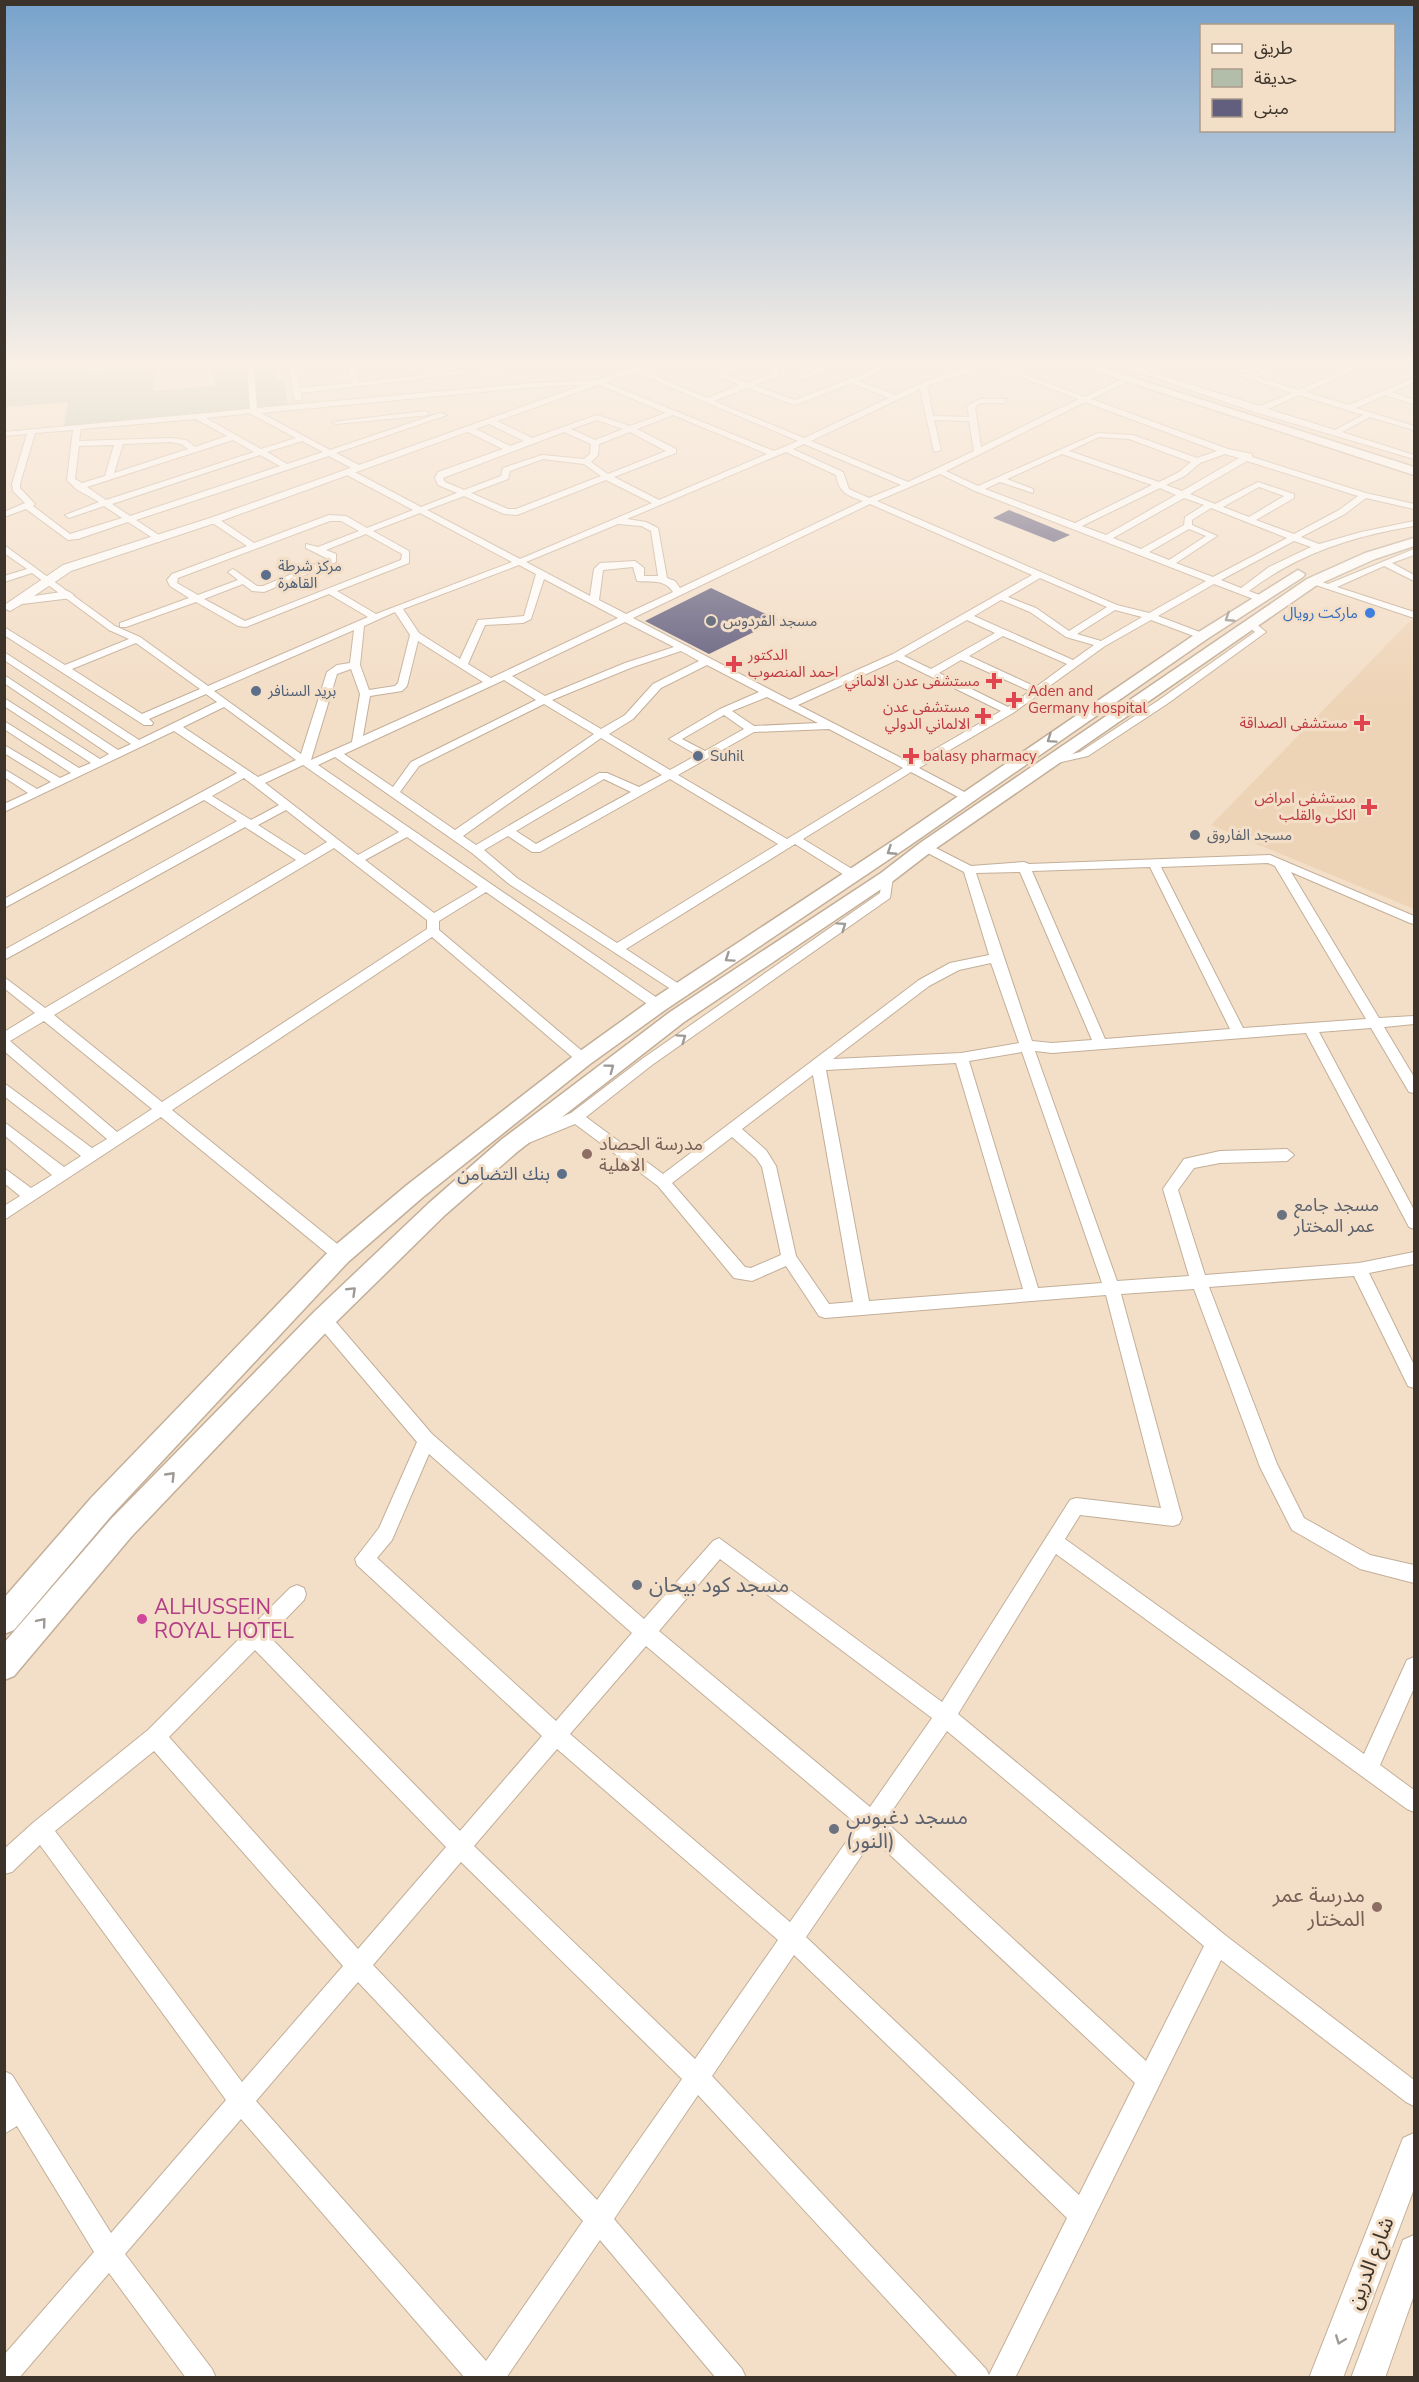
<svg xmlns="http://www.w3.org/2000/svg" width="1419" height="2382" font-family="'Nunito Sans','Noto Sans Arabic',sans-serif">
	<style>
		.built { fill: #eed4b7 }
		.green { fill: #b3beaa }
		.building { fill: #625e7e }
		.lines { fill: none; stroke-linecap: round; stroke-linejoin: round }
		.minor-casing { stroke: #c3af99; stroke-width: 2 }
		.major-casing { stroke: #c3af99; stroke-width: 2 }
		.highway-casing { stroke: #c3af99; stroke-width: 3 }
		.minor { fill: #fff; fill-rule: evenodd }
		.major { fill: #fff; fill-rule: evenodd }
		.highway { fill: #fff; fill-rule: evenodd }
		.oneway { stroke: #9e9a95 }
		.service-dot { fill: #5c6f8a; stroke: #f3dec7; stroke-width: 2 }
		.shop-dot { fill: #3f7fe0; stroke: #f3dec7; stroke-width: 2 }
		.worship-dot { fill: #6b7280; stroke: #f3dec7; stroke-width: 2 }
		.health-dot { fill: #e0444e; stroke: #f3dec7; stroke-width: 2 }
		.education-dot { fill: #8d6e63; stroke: #f3dec7; stroke-width: 2 }
		.hotel-dot { fill: #d1479c; stroke: #f3dec7; stroke-width: 2 }
		.labels { text-anchor: middle; stroke-width: 6; stroke-linejoin: round; paint-order: stroke }
		.far-service-label { font-size: 15px; fill: #4e5e75; stroke: #f3dec7; text-anchor: start }
		.far-shop-label { font-size: 15px; fill: #366cbe; stroke: #f3dec7; text-anchor: end }
		.far-worship-label { font-size: 15px; fill: #5b616d; stroke: #f3dec7; text-anchor: start }
		.far-health-label { font-size: 15px; fill: #be3a42; stroke: #f3dec7; text-anchor: end }
		.education-label { font-size: 18px; fill: #785e54; stroke: #f3dec7; text-anchor: start }
		.service-label { font-size: 18px; fill: #4e5e75; stroke: #f3dec7; text-anchor: end }
		.worship-label { font-size: 18px; fill: #5b616d; stroke: #f3dec7; text-anchor: start }
		.near-worship-label { font-size: 21px; fill: #5b616d; stroke: #f3dec7; text-anchor: start }
		.near-hotel-label { font-size: 21px; fill: #b23c85; stroke: #f3dec7; text-anchor: start }
		.near-education-label { font-size: 21px; fill: #785e54; stroke: #f3dec7; text-anchor: end }
		.near-street-label { font-size: 21px; fill: #3c342b; stroke: #f3dec7 }
	</style>
	<rect width="100%" height="100%" fill="#f3dec7"/>
	<!-- built -->
	<polygon class="built" points="1411,620 1414,622 1414,909 1211,825"/>
	<!-- green -->
	<polygon class="green" points="5,367 86,367 85,373 107,372 108,367 155,367 153,391 217,386 210,367 272,367 276,378 284,381 288,406 64,426 68,402 5,407"/>
	<!-- building -->
	<g class="building">
		<polygon points="1009,510 1070,535 1054,542 993,518"/>
		<polygon points="711,588 778,620 709,654 645,621"/>
	</g>
	<g class="lines">
		<defs>
			<g id="minor">
				<path d="M247,367H254L257,408L534,383L599,380L774,451L798,441L630,370L637,368L707,398L740,385L716,375L729,367H738L726,375L747,383L771,373L769,368L782,367L777,371L779,376L754,385L795,400L880,367H890L858,381L896,395C922,383 954,367 983,367L927,386L933,416L969,417L967,406L980,399H1007L1004,403H981L975,407L981,447L1079,399L995,367H1004L1085,397L1126,377L1129,381L1091,399L1228,449L1252,454V457L1366,493L1414,504V509L1366,498L1345,514L1301,537L1319,544L1361,532L1414,521V526C1354,536 1299,553 1249,591L1262,596V600H1256L1214,584L1158,616L1205,634V638H1199L1151,620L1105,646L1044,690V694L1038,695L1013,713L919,768L970,795V799H962L911,772L803,839L857,872V878H849L795,844L626,949L685,988L687,991L680,995L509,884L472,853L335,757L318,765L663,1002L665,1005L663,1008H653L486,892L439,921V930L588,1056L590,1059L588,1062H578L432,937L172,1110L346,1251L348,1255L346,1259H334L161,1117L4,1220V1206L20,1196L4,1183V1168L31,1188L52,1175L4,1135V1122L64,1167L81,1156L4,1096V1083L92,1148L107,1139L4,1051V1032L35,1013L4,988V977L45,1008L296,860L245,827L4,960V950L237,821L204,800L4,908V899L237,773L174,731L4,812V804L28,793L4,777V769L37,789L51,782L4,753V745L60,778L71,773L4,729V721L79,768L91,763L4,706V698L100,759L109,754L4,683V675L118,750L131,744L4,660V652L139,740L217,702L206,694L149,719L153,723L152,725H144L4,635V627L65,665L129,639L109,630L32,573L4,582V576L27,569L4,553V545L115,626L140,637L208,686L368,617L329,594L246,627L238,626L196,602L126,627H120V623L189,598L170,586L167,580L172,574L247,546L211,522V518H217L254,543L329,515L346,516L367,528L413,510L345,474V470H351L421,507L457,493L438,485L435,478L438,472L503,449L466,431V427H472L510,446L524,441L487,423V419H493L532,438L597,415L630,426L666,413L598,384L534,387L261,413L330,450L440,413L447,415L336,453L361,466V470H355L329,456L136,520L162,537L163,539L159,542L128,522L78,539L68,540L26,509L4,517V512L25,503L13,491L12,484L27,434L4,436V432L250,409ZM852,383L889,398L804,438L714,401L747,388L795,405ZM920,389L934,452L941,450L934,420L969,421L974,451L908,482L811,441ZM1085,402L1217,451L1197,458L1133,435L1098,433L978,486L946,471ZM251,413V414L296,438L261,449L206,418ZM673,415L767,454L659,500L614,477L676,453V449L637,429ZM196,419L227,436L195,447L186,440L171,438L79,441L81,429ZM597,420L623,429L595,440L571,429ZM73,430L67,480L76,489L99,502L65,515L69,518L104,506L122,518L70,534L33,506L35,504L20,488V484L35,433ZM564,432L591,444L590,454L584,459L542,455L503,468L501,476L464,490L445,482L443,478ZM630,432L666,451L608,474L591,462L598,455L599,444ZM1099,437L1129,439L1191,462L1179,472L1159,482L1069,451ZM233,440L254,452L106,500L87,487ZM302,441L323,452L287,464L267,452ZM171,442L181,444L188,449L114,473L123,444ZM804,444L901,485L869,498L849,489L843,472L793,449ZM114,445L105,476L82,483L75,479L79,446ZM786,452L836,475C839,493 847,495 863,501L680,588L675,581L667,578L658,528L646,522L627,519ZM1062,454L1152,485L1075,523L985,489L1000,482L1033,493V489L1007,479ZM1225,454L1239,458L1182,491L1166,485L1185,476L1200,463ZM260,455L280,466L130,516L112,504ZM543,459L584,464L601,476L516,509H508L471,493L508,479L510,471ZM1247,461L1358,496L1339,510L1294,534L1256,520L1294,498V494L1258,482L1215,504L1190,494ZM940,474L975,491L1206,581L1149,613L1117,605L877,501ZM606,480L652,503L520,559L427,510L464,496L504,514L517,515ZM1259,487L1284,496L1249,517L1223,507ZM1160,488L1176,495L1106,535L1082,526ZM1184,498L1204,505L1185,517L1184,525L1141,549L1113,538ZM870,504L1032,575L893,654L790,700L633,618ZM1211,508L1287,538L1213,577L1176,563L1217,536L1192,525V520ZM420,513L512,562L376,614L337,591L409,563V551L373,531ZM330,521H341L359,531L318,547L306,544V548L328,559L263,586H257L233,569L228,572L238,580L198,595L177,583L178,578ZM618,524L641,526L651,531L658,576H644V568L635,561L600,563L594,569L590,596L526,562ZM1189,529L1206,536L1169,560L1149,552ZM366,534L402,554L401,560L245,621L204,599L243,584L252,591L264,592L336,562V554L326,550ZM1294,541L1311,547L1269,567L1241,588L1221,580ZM519,565L536,574L524,616L478,620L460,659L419,633L403,609ZM633,567L637,581C651,583 664,578 673,592L626,614L599,600L603,570ZM1040,578L1107,607L1069,631L1036,608L1008,597ZM544,579L618,618L491,678L468,664L485,625L523,623L531,619ZM1001,600L1030,612L1066,637L1094,645L1073,660L974,616ZM1115,610L1142,617L1101,641L1077,634ZM395,612L410,635L398,683L395,686L369,690L360,665L364,626ZM967,620L995,633L931,669L904,656ZM625,622L674,647L625,663L545,696L512,676ZM354,630L350,663L337,665L327,672L301,754L214,691ZM1003,636L1067,664L1036,687L969,656ZM418,641L483,682L363,736L370,696L402,691L407,686ZM136,643L200,689L142,714L72,669ZM681,651L699,661L653,684L625,715L601,729L552,700L633,667ZM897,660L1001,711L911,763L798,705ZM961,660L1030,691L1008,707L939,673ZM707,665L759,692L720,709L669,739L697,755L670,770L609,734L633,719L661,688ZM351,669L360,694L352,742L311,760L337,674ZM504,680L536,700L411,762L393,787L344,754ZM767,697L818,723L754,726L732,711ZM544,704L594,734L455,830L400,792L419,766ZM224,707L296,760L258,777L183,727ZM724,715L744,729L705,751L682,739ZM829,729L903,768L787,839L678,775L754,732ZM601,738L662,775L639,787L607,773H599L476,845L463,836ZM303,765L306,767L399,832L358,855L265,783ZM244,778L279,805L251,820L212,796ZM604,779L631,792L536,844L516,831ZM670,779L778,844L617,943L517,878L484,850L508,836L532,852H540ZM286,810L327,842L305,855L258,825ZM407,837L478,887L434,913L365,860ZM334,848L427,920V929L162,1102L54,1015ZM44,1021L152,1109L117,1132L10,1041Z"/>
				<polygon points="289,367 297,367 300,388 352,383 348,367 354,367 359,382 497,367 519,367 301,393 302,399 298,401 294,399"/>
				<polygon points="822,367 832,367 804,379 797,377"/>
				<path d="M1123,367H1134L1260,406L1292,393L1213,367C1225,367 1240,376 1251,374C1261,373 1268,367 1279,367L1257,377L1298,390L1352,367H1361L1306,392L1349,405L1414,378V382L1392,392L1414,400V404L1385,395L1356,408L1414,426V430L1370,417L1342,432L1414,455V459L1255,412ZM1299,395L1363,415L1335,430L1268,409Z"/>
				<polygon points="1401,367 1414,368 1414,372 1402,369"/>
				<polygon points="426,411 429,415 336,424 332,422"/>
				<polygon points="1414,549 1414,555 1392,563 1414,575 1414,581 1384,566 1337,587 1414,612 1414,618 1307,582 1312,579 1328,584"/>
				<polygon points="1248,622 1254,622 1266,632 1167,704 1088,756 1044,766 1044,762 1080,752 1159,700 1255,632 1248,626"/>
				<path d="M926,843L971,866L1024,862L1029,864L1270,855L1414,916V924L1410,923L1291,872L1379,1018L1414,1016V1024L1384,1027L1414,1077V1093L1409,1092L1371,1028L1319,1032L1414,1210V1229L1409,1227L1306,1033L1052,1053L1035,1051L1117,1281L1189,1276L1163,1189L1184,1159L1220,1151L1287,1149L1294,1155L1287,1161L1220,1163L1194,1168L1178,1190L1205,1275L1359,1263L1414,1252V1264L1369,1273L1414,1365V1388L1408,1386L1354,1276L1209,1287L1277,1464L1304,1518L1370,1555L1414,1565V1583L1360,1569L1292,1530L1260,1467L1194,1289L1121,1294L1182,1518L1179,1524L1173,1526L1080,1515L1065,1539L1364,1754L1407,1660L1414,1657V1688L1380,1765L1414,1790V1812L1407,1809L1056,1554L958,1714L1225,1935L1414,2080V2106L1406,2102L1221,1960L1015,2378H959L698,2095L614,2219L742,2369L746,2378H716L600,2240L506,2378H465L241,2119L125,2254L212,2369L216,2378H186L109,2273L19,2378H4V2355L94,2252L17,2126L4,2134V2071L12,2075L111,2233L226,2100L40,1845L12,1872L4,1874V1849L34,1822L148,1730L290,1588L297,1585L304,1588L306,1594L304,1600L269,1636L460,1831L542,1736L357,1565L355,1559L379,1528L417,1442L317,1324L315,1319L317,1314L323,1312L329,1314L432,1434L644,1619L713,1541L719,1538L942,1702L1070,1500L1076,1498L1161,1508L1106,1295L825,1318L819,1316L786,1266L752,1281L734,1278L658,1186L575,1124L526,1144L519,1139L521,1135L571,1113L642,1059L880,893L883,874H891L893,877L890,898L652,1065L586,1117L663,1174L919,980L950,963L989,955L964,872L922,850L920,847ZM1268,863L1275,866L1366,1019L1243,1028L1161,867ZM1150,867L1230,1029L1105,1039L1032,871ZM1020,872L1092,1040L1052,1043L1032,1041L976,873ZM991,963L1019,1043L961,1053L833,1059L929,986L959,970ZM1022,1052L1102,1283L1038,1288L969,1061ZM956,1063L1023,1289L869,1301L826,1070ZM813,1075L853,1302L829,1304L796,1256L776,1166L766,1150L742,1129ZM732,1137L756,1158L762,1167L781,1255L751,1268L745,1267L672,1183ZM429,1454L632,1633L556,1721L377,1558L392,1540ZM720,1559L932,1718L870,1807L659,1631ZM646,1646L858,1825L790,1922L570,1734ZM255,1650L446,1847L358,1949L169,1737ZM947,1731L1204,1946L1146,2061L885,1821ZM557,1749L778,1940L695,2059L474,1846ZM154,1751L343,1966L242,2082L55,1831ZM873,1839L1135,2083L1079,2195L806,1937ZM461,1862L682,2079L597,2200L373,1965ZM794,1955L1067,2218L989,2375L986,2369L712,2076ZM358,1982L583,2221L486,2361L256,2101Z"/>
			</g>
			<g id="major">
				<polygon points="634,367 647,367 218,522 71,571 34,596 68,591 74,595 72,598 22,604 10,611 4,608 6,604 63,565 210,518"/>
				<polygon points="1414,2133 1414,2189 1343,2378 1309,2378 1403,2138"/>
				<polygon points="1414,2235 1414,2295 1385,2378 1351,2378 1403,2240"/>
			</g>
			<g id="highway">
				<polygon points="1083,367 1099,367 1414,467 1414,475"/>
				<polygon points="1414,538 1414,546 1375,559 1317,585 932,851 893,881 684,1022 517,1152 445,1215 332,1326 131,1537 14,1676 4,1680 4,1643 111,1519 314,1312 429,1203 501,1140 670,1012 881,873 920,843 1307,579 1365,553"/>
				<polygon points="1298,570 1305,574 1303,577 1207,639 909,846 665,1010 590,1064 423,1197 348,1262 111,1516 14,1630 4,1634 4,1598 91,1498 332,1248 407,1185 576,1054 651,1000 897,838 1197,633"/>
			</g>
		</defs>
		<!-- minor casing -->
		<use href="#minor" class="minor-casing"/>
		<!-- major casing -->
		<use href="#major" class="major-casing"/>
		<!-- highway casing -->
		<use href="#highway" class="highway-casing"/>
		<!-- minor -->
		<use href="#minor" class="minor"/>
		<!-- major -->
		<use href="#major" class="major"/>
		<!-- highway -->
		<use href="#highway" class="highway"/>
	</g>
	<!-- one-way arrows -->
	<defs><path id="oneway-chevron" d="M-2-3.5L2.5 0L-2 3.5" fill="none" stroke-width="1.6" stroke-linecap="round" stroke-linejoin="round" transform="scale(1.5)"/></defs>
	<g class="oneway">
		<use href="#oneway-chevron" transform="translate(1229 618) rotate(147)"/>
		<use href="#oneway-chevron" transform="translate(1051 739) rotate(146)"/>
		<use href="#oneway-chevron" transform="translate(891 851) rotate(147)"/>
		<use href="#oneway-chevron" transform="translate(842 926) rotate(-35)"/>
		<use href="#oneway-chevron" transform="translate(729 958) rotate(146)"/>
		<use href="#oneway-chevron" transform="translate(682 1038) rotate(-35)"/>
		<use href="#oneway-chevron" transform="translate(610 1068) rotate(-37)"/>
		<use href="#oneway-chevron" transform="translate(352 1291) rotate(-44)"/>
		<use href="#oneway-chevron" transform="translate(171 1476) rotate(-46)"/>
		<use href="#oneway-chevron" transform="translate(42 1622) rotate(-50)"/>
		<use href="#oneway-chevron" transform="translate(1340 2340) rotate(111)"/>
	</g>
	<!-- sky -->
	<linearGradient id="sky" x2="0" y2="1"><stop stop-color="#77a2cc"/><stop offset="0.52" stop-color="#faf0e6"/><stop offset="1" stop-color="#faf0e6" stop-opacity="0"/></linearGradient>
	<rect width="1419" height="700" fill="url(#sky)"/>
	<!-- markers -->
	<g class="service-dot">
		<circle cx="266" cy="575" r="6"/>
		<circle cx="256" cy="691" r="6"/>
		<circle cx="698" cy="756" r="6"/>
		<circle cx="562" cy="1174" r="6"/>
	</g>
	<circle class="shop-dot" cx="1370" cy="613" r="6"/>
	<g class="worship-dot">
		<circle cx="711" cy="621" r="6"/>
		<circle cx="1195" cy="835" r="6"/>
		<circle cx="1282" cy="1215" r="6"/>
		<circle cx="637" cy="1585" r="6"/>
		<circle cx="834" cy="1829" r="6"/>
	</g>
	<g class="health-dot">
		<path d="M731 655h6v6h6v6h-6v6h-6v-6h-6v-6h6z"/>
		<path d="M991 672h6v6h6v6h-6v6h-6v-6h-6v-6h6z"/>
		<path d="M1011 691h6v6h6v6h-6v6h-6v-6h-6v-6h6z"/>
		<path d="M980 707h6v6h6v6h-6v6h-6v-6h-6v-6h6z"/>
		<path d="M1359 714h6v6h6v6h-6v6h-6v-6h-6v-6h6z"/>
		<path d="M908 747h6v6h6v6h-6v6h-6v-6h-6v-6h6z"/>
		<path d="M1366 798h6v6h6v6h-6v6h-6v-6h-6v-6h6z"/>
	</g>
	<g class="education-dot">
		<circle cx="587" cy="1154" r="6"/>
		<circle cx="1377" cy="1907" r="6"/>
	</g>
	<circle class="hotel-dot" cx="142" cy="1619" r="6"/>
	<g class="labels">
		<!-- far-service labels -->
		<g class="far-service-label">
			<text x="278" y="571">مركز شرطة<tspan x="278" dy="17">القاهرة</tspan></text>
			<text x="268" y="696">بريد السنافر</text>
			<text x="710" y="761">Suhil</text>
		</g>
		<!-- far-shop labels -->
		<g class="far-shop-label">
			<text x="1358" y="618">ماركت رويال</text>
		</g>
		<!-- far-worship labels -->
		<g class="far-worship-label">
			<text x="723" y="626">مسجد الفردوس</text>
			<text x="1207" y="840">مسجد الفاروق</text>
		</g>
		<!-- far-health labels -->
		<g class="far-health-label">
			<text x="748" y="660" text-anchor="start">الدكتور<tspan x="748" dy="17">احمد المنصوب</tspan></text>
			<text x="980" y="686">مستشفى عدن الالماني</text>
			<text x="1028" y="696" text-anchor="start">Aden and<tspan x="1028" dy="17">Germany hospital</tspan></text>
			<text x="970" y="712">مستشفى عدن<tspan x="970" dy="17">الالماني الدولي</tspan></text>
			<text x="1348" y="728">مستشفى الصداقة</text>
			<text x="923" y="761" text-anchor="start">balasy pharmacy</text>
			<text x="1356" y="803">مستشفى امراض<tspan x="1356" dy="17">الكلى والقلب</tspan></text>
		</g>
		<!-- education labels -->
		<g class="education-label">
			<text x="599" y="1150">مدرسة الحصاد<tspan x="599" dy="21">الاهلية</tspan></text>
		</g>
		<!-- service labels -->
		<g class="service-label">
			<text x="550" y="1180">بنك التضامن</text>
		</g>
		<!-- worship labels -->
		<g class="worship-label">
			<text x="1294" y="1211">مسجد جامع<tspan x="1294" dy="21">عمر المختار</tspan></text>
		</g>
		<!-- near-worship labels -->
		<g class="near-worship-label">
			<text x="649" y="1592">مسجد كود بيحان</text>
			<text x="846" y="1824">مسجد دغبوس<tspan x="846" dy="24">(النور)</tspan></text>
		</g>
		<!-- near-hotel labels -->
		<g class="near-hotel-label">
			<text x="154" y="1614">ALHUSSEIN<tspan x="154" dy="24">ROYAL HOTEL</tspan></text>
		</g>
		<!-- near-education labels -->
		<g class="near-education-label">
			<text x="1365" y="1902">مدرسة عمر<tspan x="1365" dy="24">المختار</tspan></text>
		</g>
		<!-- near-street labels -->
		<g class="near-street-label">
			<text transform="translate(1370 2263) rotate(-69)" y="7">شارع الدرين</text>
		</g>
	</g>
	<!-- border -->
	<rect width="1419" height="2382" fill="none" stroke="#3c342b" stroke-width="12"/>
	<!-- legend -->
	<rect x="1200" y="24" width="195" height="108" fill="#f3dec7" stroke="#aa9a89" stroke-width="1.5"/>
	<rect x="1212" y="44" width="30" height="9" fill="#ffffff" stroke="#aa9a89" stroke-width="1.5"/>
	<text x="1254" y="54" font-size="18" fill="#3c342b">طريق</text>
	<rect x="1212" y="69" width="30" height="18" fill="#b3beaa" stroke="#aa9a89" stroke-width="1.5"/>
	<text x="1254" y="84" font-size="18" fill="#3c342b">حديقة</text>
	<rect x="1212" y="99" width="30" height="18" fill="#625e7e" stroke="#aa9a89" stroke-width="1.5"/>
	<text x="1254" y="114" font-size="18" fill="#3c342b">مبنى</text>
</svg>
